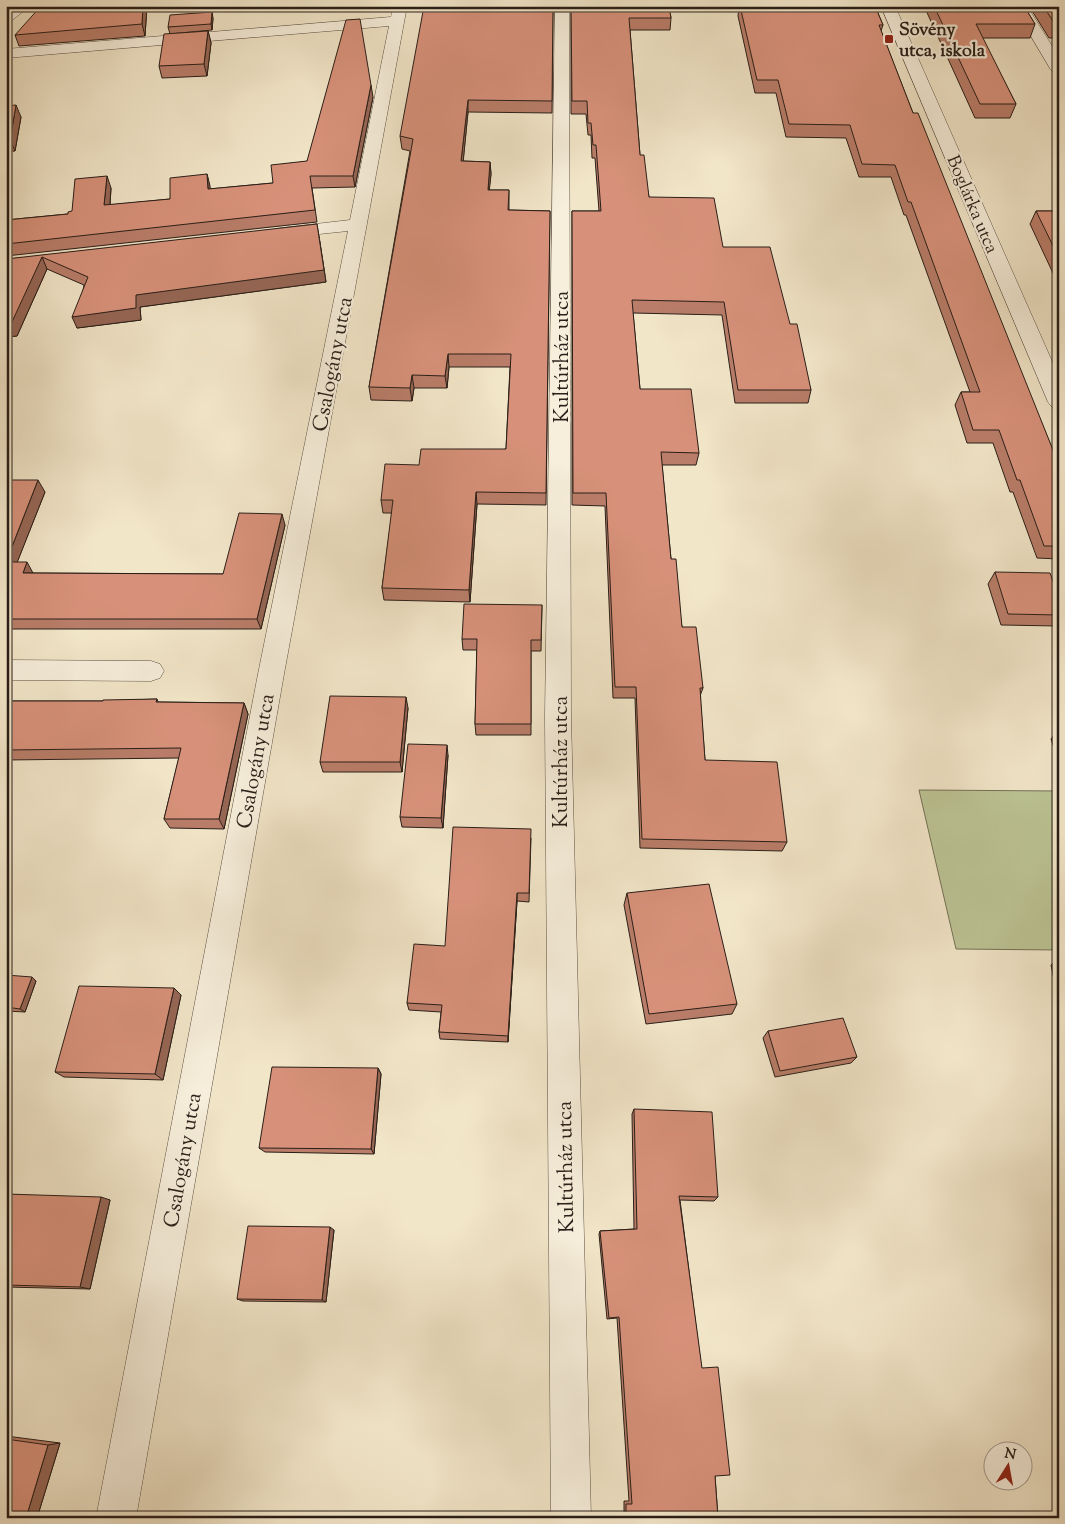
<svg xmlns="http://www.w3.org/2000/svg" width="1065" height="1524" font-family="'Sorts Mill Goudy',serif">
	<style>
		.green { fill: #bcc495; stroke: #727156 }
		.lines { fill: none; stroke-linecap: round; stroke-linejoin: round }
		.street-casing { stroke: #5b5044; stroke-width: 1 }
		.street { fill: #f7efdc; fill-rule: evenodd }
		.wall { fill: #b97d69; stroke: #291e18 }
		.shaded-wall { fill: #966655; stroke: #291e18 }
		.building { fill: #d7917a; stroke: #291e18 }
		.poi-dot { fill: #8f2418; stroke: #f7efdc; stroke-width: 2 }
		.labels { text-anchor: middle; stroke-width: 4.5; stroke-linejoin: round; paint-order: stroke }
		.far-poi-label { font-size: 18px; font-weight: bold; fill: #291e18; stroke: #f7efdc; text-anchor: start }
		.far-street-label { font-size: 18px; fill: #291e18; stroke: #f7efdc }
		.street-label { font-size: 21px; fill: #291e18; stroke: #f7efdc }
	</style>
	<rect width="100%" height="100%" fill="#f2e6c9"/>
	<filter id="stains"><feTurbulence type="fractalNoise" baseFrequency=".004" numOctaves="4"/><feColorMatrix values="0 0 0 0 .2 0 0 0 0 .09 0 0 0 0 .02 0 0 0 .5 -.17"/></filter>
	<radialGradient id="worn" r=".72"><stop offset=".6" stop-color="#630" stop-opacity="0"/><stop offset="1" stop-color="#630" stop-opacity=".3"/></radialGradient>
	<!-- green -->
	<polygon class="green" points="919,790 1059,791 1059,950 956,949"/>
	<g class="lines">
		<defs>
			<g id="street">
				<polygon points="13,6 30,6 11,21 6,22 6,11"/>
				<polygon points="393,6 407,6 284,674 136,1518 96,1518 258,674 348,231 281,238 275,237 272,233 275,229 281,228 350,220 389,26 6,58 6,49 391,17"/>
				<polygon points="555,6 569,6 571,717 591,1518 551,1518 545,717"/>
				<polygon points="881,6 895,6 1059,377 1059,409 1052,407 1048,402"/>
				<polygon points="1013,6 1027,6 1059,57 1059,75 1054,73 1051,70"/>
				<polygon points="6,660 151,661 160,664 164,671 160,678 151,681 6,680"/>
			</g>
		</defs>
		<!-- street casing -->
		<use href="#street" class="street-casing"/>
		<!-- street -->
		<use href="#street" class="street"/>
	</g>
	<!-- wall -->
	<g class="wall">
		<polygon points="147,6 145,36 19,46 15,35"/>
		<polygon points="386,6 391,6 390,12"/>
		<polygon points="553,6 552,113 468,112 463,161 490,162 491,174 489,190 509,190 509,210 550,211 546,505 477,504 470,602 384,600 382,588 392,513 383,513 381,500 419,465 506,449 510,367 449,367 447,388 414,388 412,401 371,400 369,387 410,151 402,149 400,136"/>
		<polygon points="571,6 669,6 671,18 670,30 630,30 640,155 649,197 723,247 790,324 811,390 808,403 735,403 722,315 633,313 640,389 699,453 696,465 662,465 671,559 682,627 703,688 700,696 705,760 787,842 782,851 640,848 635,698 613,698 605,506 572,505 572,211 599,211 595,158 592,158 591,135 588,135 586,114 571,114"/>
		<polygon points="739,6 875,6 883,25 881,31 913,113 1059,465 1059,559 1037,558 1013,492 1010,492 993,443 967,443 955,405 961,392 970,392 906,215 904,215 891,177 859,177 846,138 786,137 776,93 755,93 738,16"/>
		<polygon points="924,6 1024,6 1035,24 1030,38 982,38 1016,104 1010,118 975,118"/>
		<polygon points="1029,6 1059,6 1059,38 1049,38"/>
		<polygon points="213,18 212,30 170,34 168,27"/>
		<polygon points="208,31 211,43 207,76 162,78 159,66"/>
		<polygon points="373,97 355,187 312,188 317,222 6,256 6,220 68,214 111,188 110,205 170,199 207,174 210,189 273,183 307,161"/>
		<polygon points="6,106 21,117 15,151 6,152"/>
		<polygon points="1036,211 1059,211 1059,286 1030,224"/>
		<polygon points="319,236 326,282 140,307 141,320 77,328 84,285 47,269 17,336 6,337 6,259"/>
		<polygon points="6,480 45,492 17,562 33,573 223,574 285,525 261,629 6,629"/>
		<polygon points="995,572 1059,598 1059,624 1057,626 1001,625 988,584"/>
		<polygon points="542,605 541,651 531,651 531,735 476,735 475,724 477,650 463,650 462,639"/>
		<polygon points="157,699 158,702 244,703 248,714 224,829 170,828 164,819 179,758 6,760 6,701 103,701"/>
		<polygon points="408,708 402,772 323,772 320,762"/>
		<polygon points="1059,729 1059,763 1051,739"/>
		<polygon points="448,755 443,828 402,827 400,817"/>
		<polygon points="531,838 529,902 517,901 508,1042 440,1039 439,1032 441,1012 409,1010 407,1003 445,946"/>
		<polygon points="627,893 737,1004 732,1014 646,1024 624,905"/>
		<polygon points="1059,958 1059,1006 1051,965"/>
		<polygon points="6,975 36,981 25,1012 6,1011"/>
		<polygon points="181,995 163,1080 64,1077 55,1072"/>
		<polygon points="768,1031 857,1057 851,1063 775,1077 763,1038"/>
		<polygon points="378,1068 381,1074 374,1154 265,1152 259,1148"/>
		<polygon points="634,1109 718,1197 714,1201 680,1200 715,1476 718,1518 624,1518 624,1501 629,1501 617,1318 607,1319 599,1234 600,1231 634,1229 632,1114"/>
		<polygon points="6,1194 110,1200 90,1289 6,1287"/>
		<polygon points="334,1230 326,1302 243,1301 237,1299"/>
		<polygon points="6,1436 60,1443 37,1518 6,1518"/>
	</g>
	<!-- shaded-wall -->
	<g class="shaded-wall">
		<polygon points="143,6 147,6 145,36 142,24"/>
		<polygon points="212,12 213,18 212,30 211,24"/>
		<polygon points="208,31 211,43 207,76 204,64"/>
		<polygon points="371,85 373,97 355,187 353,176"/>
		<polygon points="468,100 468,112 462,174 461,161"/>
		<polygon points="16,105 21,117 15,151 10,140"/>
		<polygon points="490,162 491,174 488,203 488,190"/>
		<polygon points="207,174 210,186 211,201 208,189"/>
		<polygon points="107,176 111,188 109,217 104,205"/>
		<polygon points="317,224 326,282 140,307 141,320 77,328 72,317 136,295"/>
		<polygon points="42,257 47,269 17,336 6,337 6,325"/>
		<polygon points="448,354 449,367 447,388 445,376"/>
		<polygon points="412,375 414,388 412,401 410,388"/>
		<polygon points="38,480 45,492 13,573 6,562"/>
		<polygon points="476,492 477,504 470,602 469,590"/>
		<polygon points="282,514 285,525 261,629 257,619"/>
		<polygon points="27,562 33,573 23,573"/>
		<polygon points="406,697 408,708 402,772 400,762"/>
		<polygon points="244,703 248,714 224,829 219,819"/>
		<polygon points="447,745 448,755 443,828 441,818"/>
		<polygon points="517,893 517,901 508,1042 508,1036"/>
		<polygon points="32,977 36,981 25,1012 20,1009"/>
		<polygon points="174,988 181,995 163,1080 155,1074"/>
		<polygon points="378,1068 381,1074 374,1154 371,1149"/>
		<polygon points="101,1197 110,1200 90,1289 80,1287"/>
		<polygon points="330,1227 334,1230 326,1302 322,1300"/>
		<polygon points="60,1443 37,1518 26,1518 48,1445"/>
	</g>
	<!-- building -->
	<g class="building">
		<polygon points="41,6 143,6 142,24 15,35"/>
		<polygon points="424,6 553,6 552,101 468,100 461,161 490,162 488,190 509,190 508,210 550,211 546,493 476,492 469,590 382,588 393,500 381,500 385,464 419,465 421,449 506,449 511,354 448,354 445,376 412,375 410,388 369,387 413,139 400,136"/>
		<polygon points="571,6 669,6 671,18 629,18 640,155 644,155 649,197 714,198 723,247 770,247 790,324 797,324 811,390 738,390 724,302 632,300 640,389 691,389 699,453 661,452 671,559 676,559 682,627 696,627 703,688 700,688 705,760 777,762 787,842 642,839 636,687 615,687 606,493 573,493 572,211 601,211 596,145 593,145 591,123 588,123 587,101 572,101"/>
		<polygon points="740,6 875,6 883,25 879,25 913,113 918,113 1059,465 1059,546 1044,546 1020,480 1017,480 999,430 973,430 961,392 980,392 911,202 908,202 895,165 862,164 850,125 789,124 778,80 757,80"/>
		<polygon points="934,6 1024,6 1035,24 976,24 1016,104 980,104"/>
		<polygon points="1043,6 1059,6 1059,25 1055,24"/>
		<polygon points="212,12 211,24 168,27 170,15"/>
		<polygon points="360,19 371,85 353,176 310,176 315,210 6,244 6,220 68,214 68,212 72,211 75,179 107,176 104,205 170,199 170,178 207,174 208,189 273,183 271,165 307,161 346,20"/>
		<polygon points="208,31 204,64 159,66 164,34"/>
		<polygon points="16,105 10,140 6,140 6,106"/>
		<polygon points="1036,211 1059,211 1059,258"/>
		<polygon points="317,224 324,270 136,295 136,308 72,317 88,277 42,257 11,324 6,325 6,259"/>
		<polygon points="6,480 38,480 6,562"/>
		<polygon points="239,513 282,514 257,619 6,619 6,562 27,562 23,573 223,574"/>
		<polygon points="995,572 1050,573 1059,598 1059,615 1008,614"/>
		<polygon points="464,604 542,605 541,640 531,640 531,724 475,724 477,639 462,639"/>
		<polygon points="330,696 406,697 400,762 320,762"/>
		<polygon points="157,699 156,702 244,703 219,819 164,819 181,748 6,750 6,701 103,701 103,700"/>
		<polygon points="408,744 447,745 441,818 400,817"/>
		<polygon points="453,827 531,829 529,893 517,893 508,1036 439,1032 442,1005 407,1003 414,944 445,946"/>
		<polygon points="709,884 737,1004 649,1014 627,893"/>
		<polygon points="6,975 32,977 20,1009 6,1007"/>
		<polygon points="79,986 174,988 155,1074 55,1072"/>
		<polygon points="843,1018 857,1057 780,1071 768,1031"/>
		<polygon points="272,1067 378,1068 371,1149 259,1148"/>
		<polygon points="634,1109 712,1112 718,1197 679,1196 702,1368 718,1367 730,1475 715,1476 718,1518 626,1518 626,1504 632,1504 619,1317 609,1318 600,1231 637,1229"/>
		<polygon points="6,1194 101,1197 80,1287 6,1285"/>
		<polygon points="248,1226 330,1227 322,1300 237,1299"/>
		<polygon points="6,1439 48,1445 26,1518 6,1518"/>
	</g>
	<!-- markers -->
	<rect class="poi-dot" x="884" y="34" width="10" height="10" rx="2.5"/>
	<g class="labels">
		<!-- far-poi labels -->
		<g class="far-poi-label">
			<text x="899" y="35">Sövény<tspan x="899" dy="21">utca, iskola</tspan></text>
		</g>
		<!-- far-street labels -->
		<g class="far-street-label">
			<text transform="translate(973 204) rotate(67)" y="6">Boglárka utca</text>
		</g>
		<!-- street labels -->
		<g class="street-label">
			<text transform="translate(561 357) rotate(-90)" y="7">Kultúrház utca</text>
			<text transform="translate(332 364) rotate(-79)" y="7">Csalogány utca</text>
			<text transform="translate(255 761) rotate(-80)" y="7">Csalogány utca</text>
			<text transform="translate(560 762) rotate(-90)" y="7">Kultúrház utca</text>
			<text transform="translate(182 1160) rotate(-80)" y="7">Csalogány utca</text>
			<text transform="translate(565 1167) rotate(-91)" y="7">Kultúrház utca</text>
		</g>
	</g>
	<!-- margin -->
	<rect width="1065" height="1524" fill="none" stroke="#f2e6c9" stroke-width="25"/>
	<rect x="8" y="8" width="1050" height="1509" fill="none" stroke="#291e18" stroke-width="2.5"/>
	<rect x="12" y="12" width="1040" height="1499" fill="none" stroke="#291e18"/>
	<!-- north arrow -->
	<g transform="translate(1008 1466) rotate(11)"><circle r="24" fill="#f7efdc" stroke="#a59b8e"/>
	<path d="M0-4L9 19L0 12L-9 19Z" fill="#8f2418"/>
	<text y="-8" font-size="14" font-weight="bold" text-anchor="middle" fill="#291e18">N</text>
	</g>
	<rect width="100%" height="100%" filter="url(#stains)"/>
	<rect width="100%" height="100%" fill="url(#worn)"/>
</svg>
